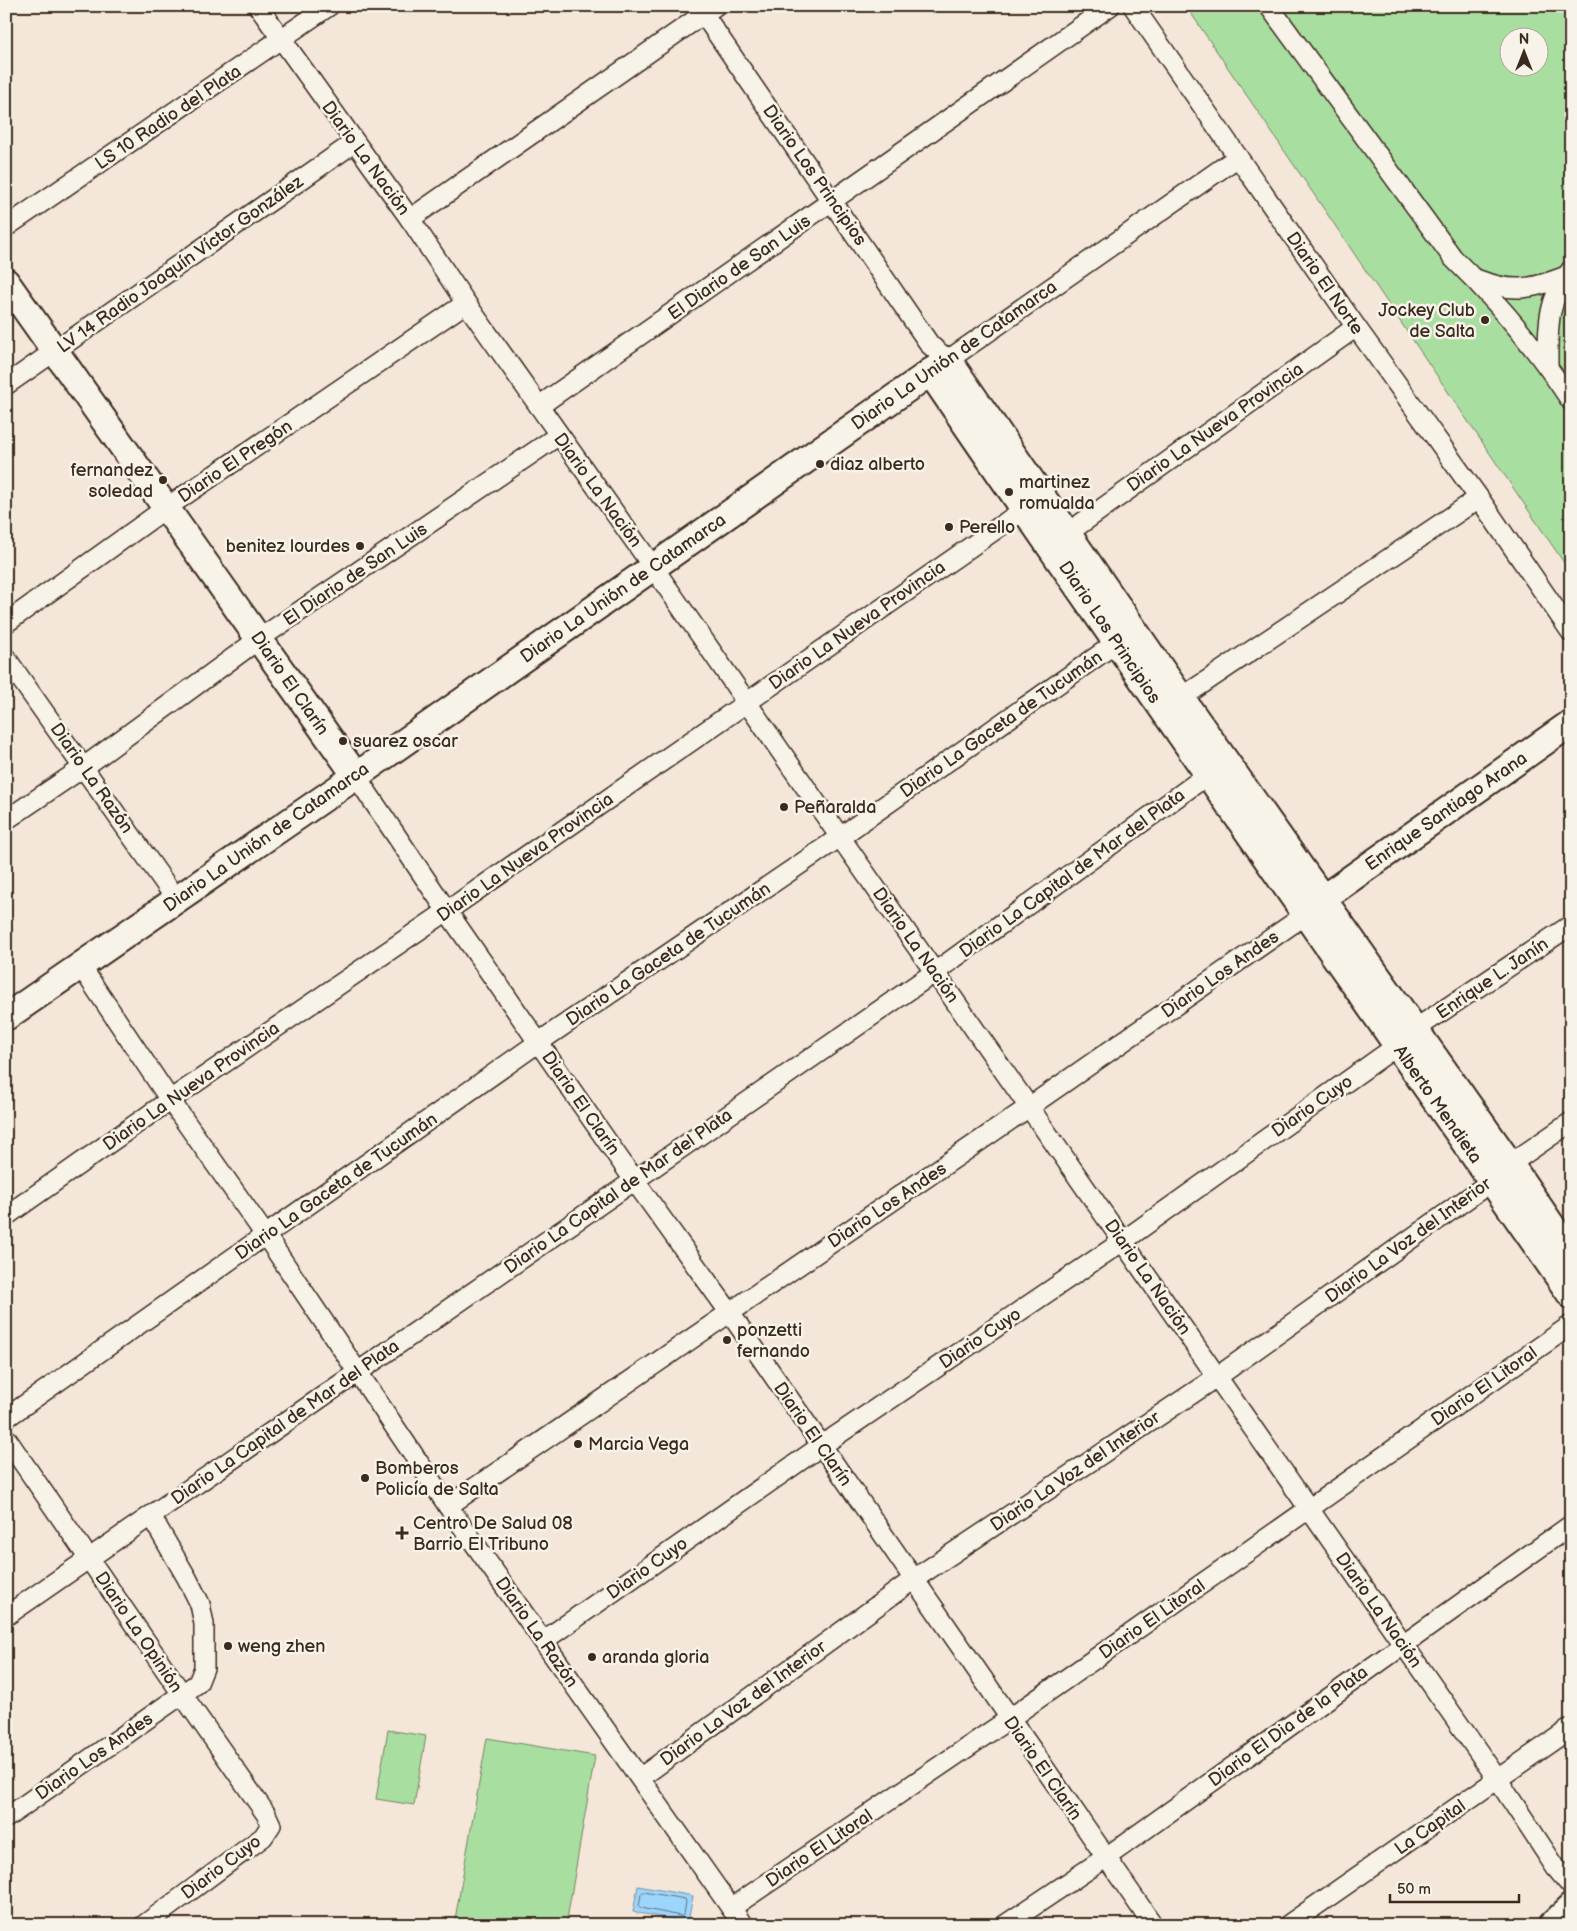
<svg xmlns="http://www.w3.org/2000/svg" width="1577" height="1931" font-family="'Balsamiq Sans',sans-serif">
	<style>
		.green { fill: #a9dea1; stroke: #728460; fill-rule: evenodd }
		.water { fill: #9dd6fd; stroke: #7691a4 }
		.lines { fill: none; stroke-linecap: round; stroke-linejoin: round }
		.shore { stroke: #626f77; stroke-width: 1 }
		.street-casing { stroke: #3b2a1e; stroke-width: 22 }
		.secondary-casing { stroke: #3b2a1e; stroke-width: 30 }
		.street { stroke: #f7f3e8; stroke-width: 19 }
		.secondary { stroke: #f7f3e8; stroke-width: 26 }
		.poi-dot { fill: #3b2a1e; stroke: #f7f3e8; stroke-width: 2 }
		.labels { text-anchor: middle; stroke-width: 5; stroke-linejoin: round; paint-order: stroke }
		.street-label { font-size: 18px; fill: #3b2a1e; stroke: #f7f3e8 }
		.poi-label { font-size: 18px; fill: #3b2a1e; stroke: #f7f3e8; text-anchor: start }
	</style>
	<rect width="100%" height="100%" fill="#f5e6da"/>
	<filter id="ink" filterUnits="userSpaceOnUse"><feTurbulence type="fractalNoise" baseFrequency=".02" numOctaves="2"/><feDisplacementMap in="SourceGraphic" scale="10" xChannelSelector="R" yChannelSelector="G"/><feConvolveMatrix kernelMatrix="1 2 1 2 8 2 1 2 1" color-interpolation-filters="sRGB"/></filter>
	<g filter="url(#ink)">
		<!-- green -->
		<g class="green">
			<path d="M1186,6H1571V573ZM1510,38H1540V68H1510Z"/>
			<polygon points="388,1730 426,1736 414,1805 376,1799"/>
			<polygon points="487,1738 595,1756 566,1925 454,1925"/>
		</g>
		<!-- water -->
		<polygon class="water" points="638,1886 693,1896 688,1922 633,1912"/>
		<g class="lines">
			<!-- shore -->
			<polygon class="shore" points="644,1892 685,1899 686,1902 684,1914 681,1916 641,1908 639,1906 641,1894"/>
			<defs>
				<g id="street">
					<polyline points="258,6 410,219 466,303 653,567 840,837 1029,1107 1498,1780 1556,1868 1571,1886"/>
					<polyline points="698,6 930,345 948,360 1238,157"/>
					<polyline points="1133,6 1356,327 1479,498 1571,632"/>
					<path d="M1269,6L1453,258C1497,301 1537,349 1571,401"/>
					<polyline points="410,219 715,6"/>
					<polyline points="6,227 329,6"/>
					<path d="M1476,279C1512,293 1530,290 1566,276"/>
					<path d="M1548,367C1548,329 1546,301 1571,270"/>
					<polyline points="6,385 355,142"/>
					<polyline points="539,406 1110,6"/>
					<polyline points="1058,540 1356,327"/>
					<polyline points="6,623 166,508 466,303"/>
					<polyline points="6,658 176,899"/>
					<polyline points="1181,698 1479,498"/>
					<polyline points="356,776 447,911 634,1180 730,1313 1153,1925"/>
					<polyline points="6,820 84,767 259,639 559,435"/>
					<polyline points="80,965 170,1100 266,1236 448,1506 743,1925"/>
					<polyline points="6,1216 170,1100 447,911 1035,502"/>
					<polyline points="6,1418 539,1042 840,837 1126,636"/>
					<polyline points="6,1438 182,1694 266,1814 271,1825 263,1837 144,1925"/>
					<polyline points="448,1506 1029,1107 1305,915"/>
					<polyline points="6,1616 935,972 1217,768"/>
					<polyline points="543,1641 821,1446 1123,1241 1398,1045 1414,1030 1571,925"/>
					<polyline points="640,1778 914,1579 1217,1377 1492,1181 1510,1164 1571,1122"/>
					<polyline points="6,1818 198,1683 204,1668 204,1624 200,1604 187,1578 151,1516"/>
					<polyline points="731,1908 1009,1719 1571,1325"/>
					<polyline points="1005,1925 1105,1858 1571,1525"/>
					<polyline points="1288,1925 1571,1728"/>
				</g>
				<g id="secondary">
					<polyline points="6,282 356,776"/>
					<path d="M930,372C1141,681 1357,987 1571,1295"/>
					<polyline points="1309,911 1322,899 1571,723"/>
					<polyline points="6,1017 356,776 948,360 1181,698 1510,1164 1571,1254"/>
					<polyline points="1552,1925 1571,1907"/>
				</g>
			</defs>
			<!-- street casing -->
			<use href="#street" class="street-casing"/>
			<!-- secondary casing -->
			<use href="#secondary" class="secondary-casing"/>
			<!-- street -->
			<use href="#street" class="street"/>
			<!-- secondary -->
			<use href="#secondary" class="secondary"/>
		</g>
	</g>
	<!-- markers -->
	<g class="poi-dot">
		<circle cx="1485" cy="320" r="5"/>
		<circle cx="820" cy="464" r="5"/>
		<circle cx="163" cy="480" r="5"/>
		<circle cx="1009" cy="492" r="5"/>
		<circle cx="949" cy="527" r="5"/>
		<circle cx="360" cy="546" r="5"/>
		<circle cx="343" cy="741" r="5"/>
		<circle cx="784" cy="807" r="5"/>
		<circle cx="727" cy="1340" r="5"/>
		<circle cx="578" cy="1444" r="5"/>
		<circle cx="365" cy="1478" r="5"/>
		<path d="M399.5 1525.5h5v5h5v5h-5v5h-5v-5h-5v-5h5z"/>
		<circle cx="228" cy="1646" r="5"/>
		<circle cx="592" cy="1657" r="5"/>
	</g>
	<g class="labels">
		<!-- street labels -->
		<g class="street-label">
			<text transform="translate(168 117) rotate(-34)" y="6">LS 10 Radio del Plata</text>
			<text transform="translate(366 158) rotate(54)" y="6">Diario La Nación</text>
			<text transform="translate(815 175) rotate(55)" y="6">Diario Los Principios</text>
			<text transform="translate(180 264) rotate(-35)" y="6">LV 14 Radio Joaquín Víctor González</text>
			<text transform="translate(739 267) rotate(-35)" y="6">El Diario de San Luis</text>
			<text transform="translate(1325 283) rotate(55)" y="6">Diario El Norte</text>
			<text transform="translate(954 355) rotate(-35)" y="6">Diario La Unión de Catamarca</text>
			<text transform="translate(1215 427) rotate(-35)" y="6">Diario La Nueva Provincia</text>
			<text transform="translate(235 461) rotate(-34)" y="6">Diario El Pregón</text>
			<text transform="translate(598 490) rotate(54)" y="6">Diario La Nación</text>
			<text transform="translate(355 574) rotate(-34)" y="6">El Diario de San Luis</text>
			<text transform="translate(623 588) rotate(-35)" y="6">Diario La Unión de Catamarca</text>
			<text transform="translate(857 625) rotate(-35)" y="6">Diario La Nueva Provincia</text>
			<text transform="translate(1110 632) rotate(56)" y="6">Diario Los Principios</text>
			<text transform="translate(290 683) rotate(55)" y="6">Diario El Clarín</text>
			<text transform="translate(1001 724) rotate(-35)" y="6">Diario La Gaceta de Tucumán</text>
			<text transform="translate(92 778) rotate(55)" y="6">Diario La Razón</text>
			<text transform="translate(1446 811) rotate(-35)" y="6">Enrique Santiago Arana</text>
			<text transform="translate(266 837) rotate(-35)" y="6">Diario La Unión de Catamarca</text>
			<text transform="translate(525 857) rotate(-35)" y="6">Diario La Nueva Provincia</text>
			<text transform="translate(1072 873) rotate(-36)" y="6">Diario La Capital de Mar del Plata</text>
			<text transform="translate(916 945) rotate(55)" y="6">Diario La Nación</text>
			<text transform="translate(668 954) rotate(-34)" y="6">Diario La Gaceta de Tucumán</text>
			<text transform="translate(1220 974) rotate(-35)" y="6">Diario Los Andes</text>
			<text transform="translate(1492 978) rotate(-34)" y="6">Enrique L. Janín</text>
			<text transform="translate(191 1086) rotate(-35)" y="6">Diario La Nueva Provincia</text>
			<text transform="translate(581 1103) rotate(55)" y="6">Diario El Clarín</text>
			<text transform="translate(1438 1104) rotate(55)" y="6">Alberto Mendieta</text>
			<text transform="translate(1312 1106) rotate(-35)" y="6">Diario Cuyo</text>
			<text transform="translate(336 1186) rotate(-35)" y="6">Diario La Gaceta de Tucumán</text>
			<text transform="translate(618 1191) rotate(-35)" y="6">Diario La Capital de Mar del Plata</text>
			<text transform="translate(887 1205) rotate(-34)" y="6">Diario Los Andes</text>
			<text transform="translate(1408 1240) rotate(-36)" y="6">Diario La Voz del Interior</text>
			<text transform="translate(1148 1277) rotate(55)" y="6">Diario La Nación</text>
			<text transform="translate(980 1338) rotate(-34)" y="6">Diario Cuyo</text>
			<text transform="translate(1484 1386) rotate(-35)" y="6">Diario El Litoral</text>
			<text transform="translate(285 1422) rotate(-35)" y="6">Diario La Capital de Mar del Plata</text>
			<text transform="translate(813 1434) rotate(55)" y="6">Diario El Clarín</text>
			<text transform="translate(1075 1471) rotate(-34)" y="6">Diario La Voz del Interior</text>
			<text transform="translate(647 1568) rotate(-35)" y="6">Diario Cuyo</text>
			<text transform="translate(1379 1610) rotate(55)" y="6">Diario La Nación</text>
			<text transform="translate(1152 1619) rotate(-35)" y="6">Diario El Litoral</text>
			<text transform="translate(139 1632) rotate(56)" y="6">Diario La Opinión</text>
			<text transform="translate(537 1632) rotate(55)" y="6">Diario La Razón</text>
			<text transform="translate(743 1703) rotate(-36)" y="6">Diario La Voz del Interior</text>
			<text transform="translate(1288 1726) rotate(-36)" y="6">Diario El Dia de la Plata</text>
			<text transform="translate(94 1756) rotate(-35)" y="6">Diario Los Andes</text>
			<text transform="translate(1043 1768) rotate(55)" y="6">Diario El Clarín</text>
			<text transform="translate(1430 1827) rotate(-35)" y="6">La Capital</text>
			<text transform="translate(819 1848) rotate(-34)" y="6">Diario El Litoral</text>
			<text transform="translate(221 1867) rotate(-37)" y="6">Diario Cuyo</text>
		</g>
		<!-- poi labels -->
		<g class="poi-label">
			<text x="1475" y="316" text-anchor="end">Jockey Club<tspan x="1475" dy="21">de Salta</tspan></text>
			<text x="830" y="470">diaz alberto</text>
			<text x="153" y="476" text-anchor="end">fernandez<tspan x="153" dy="21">soledad</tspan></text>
			<text x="1019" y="488">martinez<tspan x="1019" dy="21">romualda</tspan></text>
			<text x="959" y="533">Perello</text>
			<text x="350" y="552" text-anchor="end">benitez lourdes</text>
			<text x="353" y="747">suarez oscar</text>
			<text x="794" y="813">Peñaralda</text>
			<text x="737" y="1336">ponzetti<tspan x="737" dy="21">fernando</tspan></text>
			<text x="588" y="1450">Marcia Vega</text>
			<text x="375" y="1474">Bomberos<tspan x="375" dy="21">Policía de Salta</tspan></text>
			<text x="413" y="1529">Centro De Salud 08<tspan x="413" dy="21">Barrio El Tribuno</tspan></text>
			<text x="238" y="1652">weng zhen</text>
			<text x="602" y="1663">aranda gloria</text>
		</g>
	</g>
	<!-- margin -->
	<rect width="1577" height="1931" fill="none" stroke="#f7f3e8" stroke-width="25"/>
	<rect x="12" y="12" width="1552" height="1906" fill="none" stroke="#3b2a1e" stroke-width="2" filter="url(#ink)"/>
	<!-- north arrow -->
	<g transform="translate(1524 52)"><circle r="24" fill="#f7f3e8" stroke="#aca397"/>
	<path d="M0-4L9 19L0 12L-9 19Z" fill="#3b2a1e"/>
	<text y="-8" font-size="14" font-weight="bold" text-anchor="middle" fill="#3b2a1e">N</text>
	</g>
	<!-- scale -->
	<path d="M1390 1894v8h129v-8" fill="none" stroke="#3b2a1e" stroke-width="2.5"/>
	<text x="1397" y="1894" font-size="15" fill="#3b2a1e" stroke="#f7f3e8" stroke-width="4" paint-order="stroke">50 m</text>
</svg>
